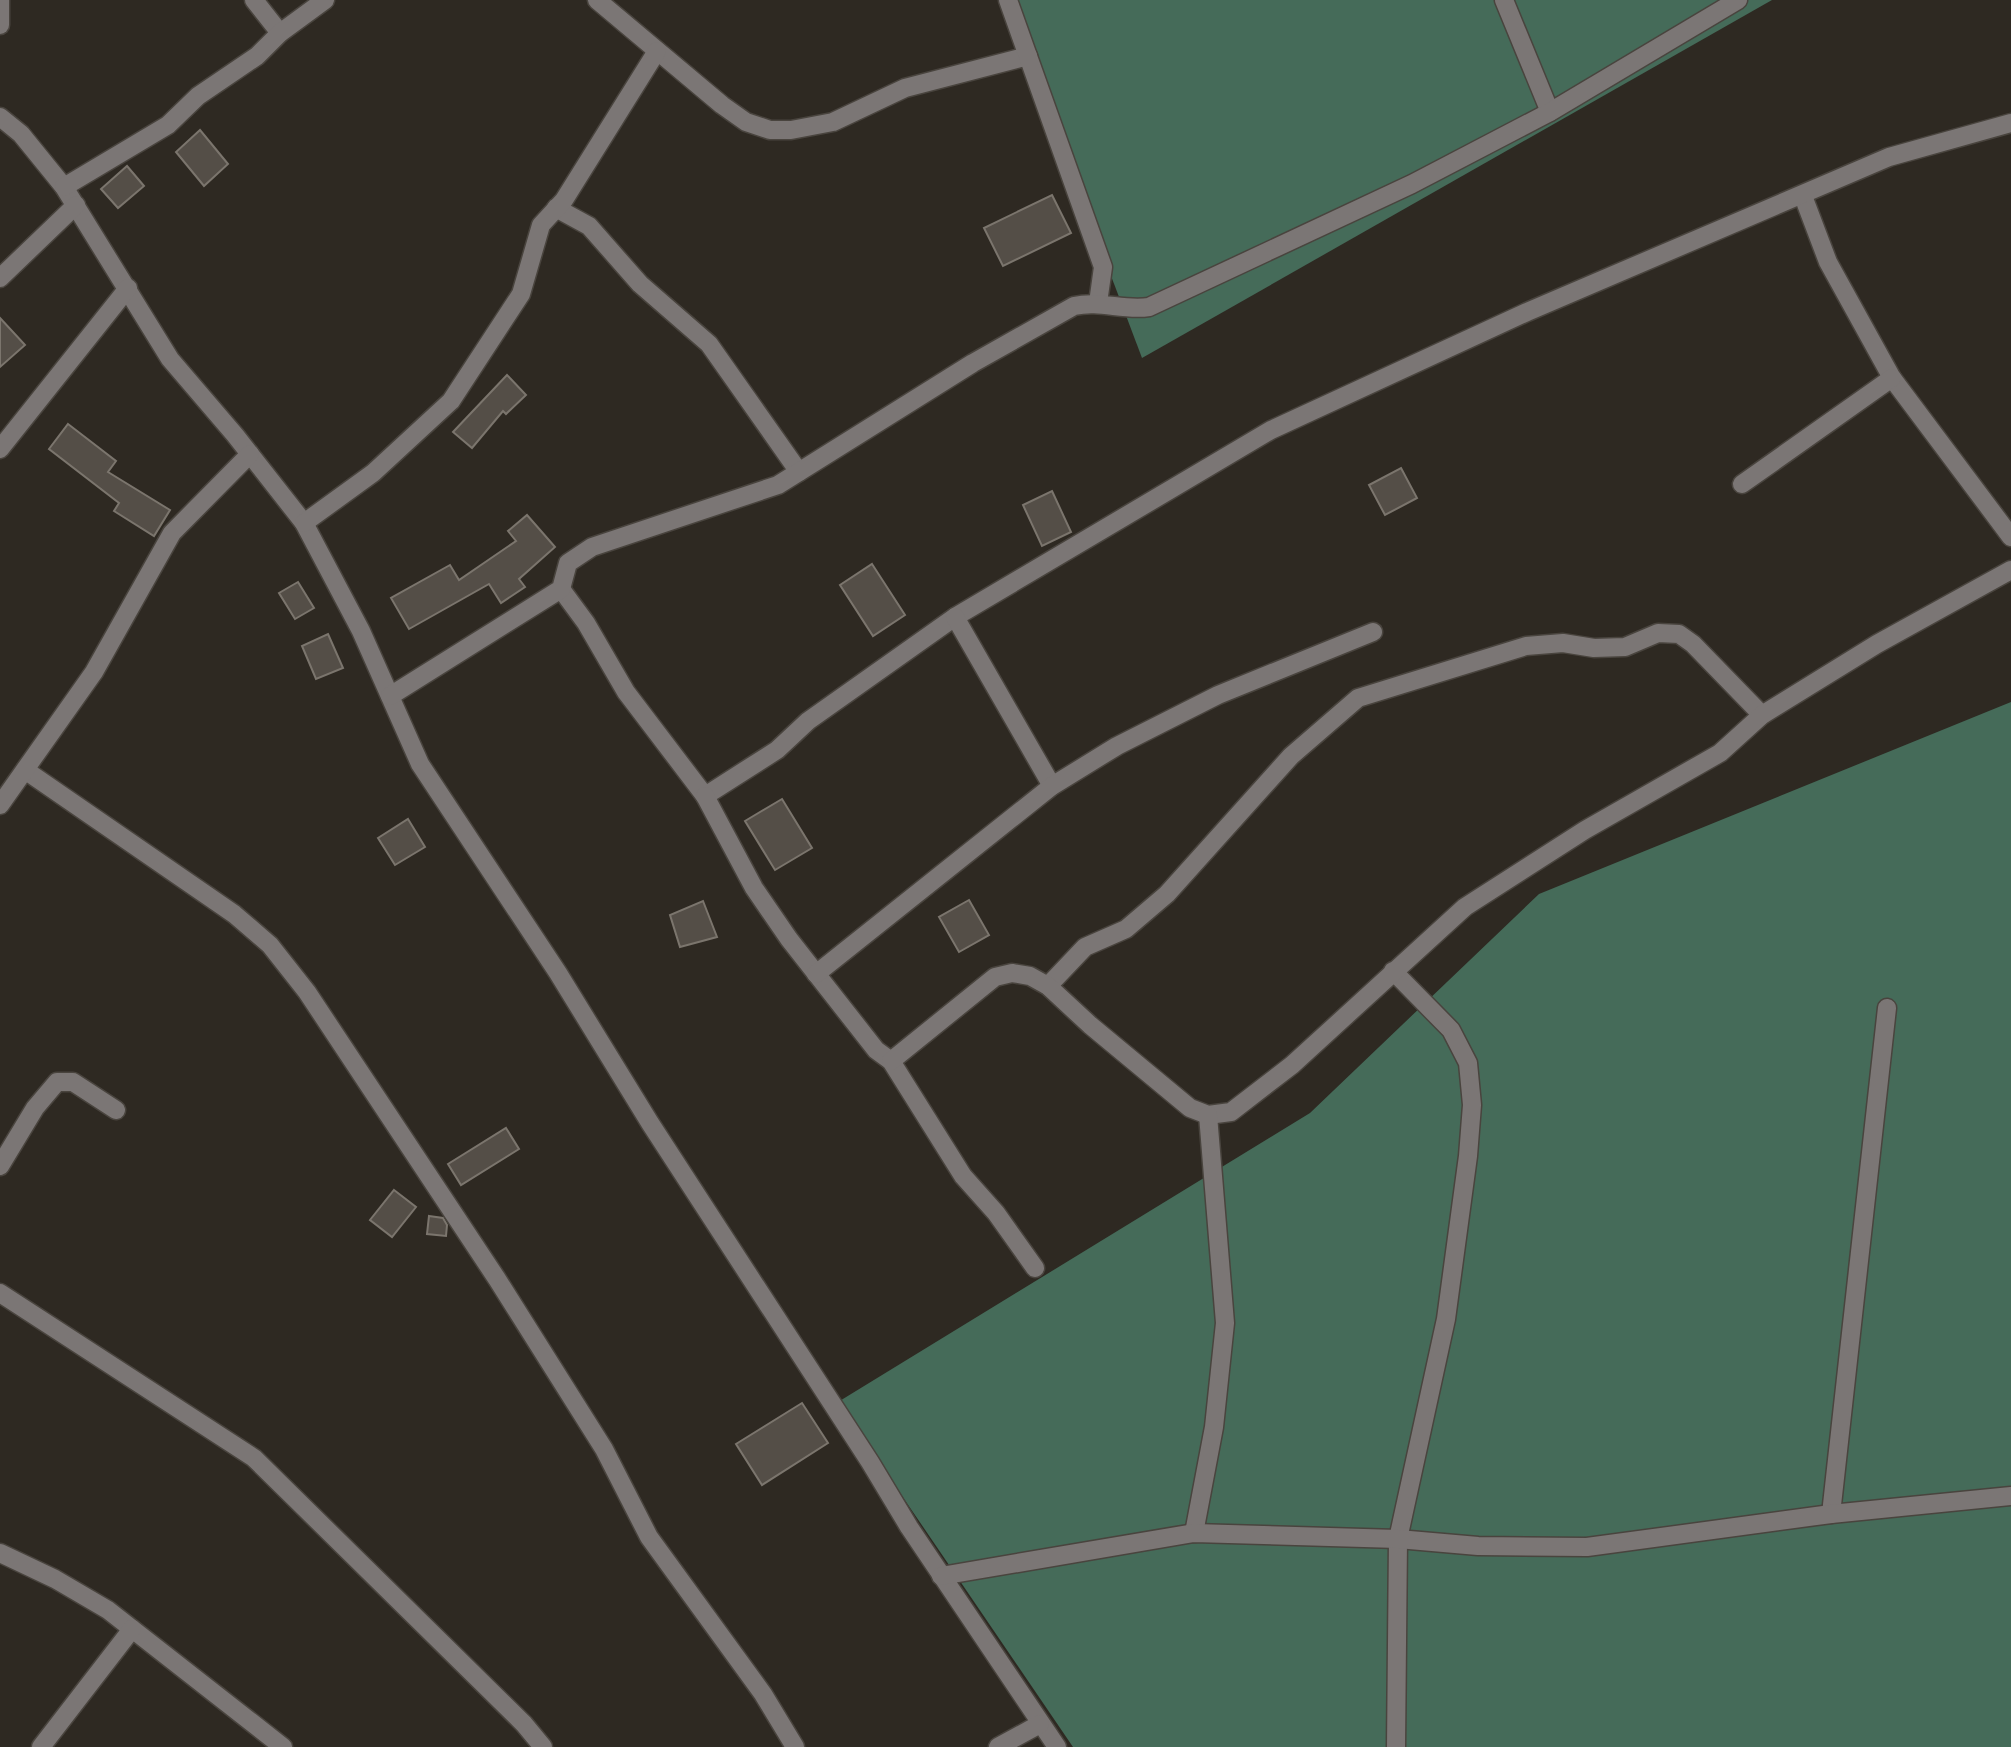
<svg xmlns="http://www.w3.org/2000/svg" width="2011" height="1747" font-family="Rubik,sans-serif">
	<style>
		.forest { fill: #456b59 }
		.building { fill: #544e47; stroke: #7b756d; stroke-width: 2 }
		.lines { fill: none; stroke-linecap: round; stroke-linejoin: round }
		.minor-casing { stroke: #49443e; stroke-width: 21 }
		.minor { stroke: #7b7675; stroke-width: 18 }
	</style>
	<rect width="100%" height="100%" fill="#2e2922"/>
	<!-- forest -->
	<g class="forest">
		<polygon points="1007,0 1772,0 1142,358"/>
		<polygon points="2011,702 2011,1747 1073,1747 838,1402 1310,1113 1539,894"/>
	</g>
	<!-- building -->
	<g class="building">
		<polygon points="200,130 228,164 204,186 176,152"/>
		<polygon points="127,166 144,186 118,208 101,189"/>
		<polygon points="1052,195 1071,233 1003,266 984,228"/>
		<polygon points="0,318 25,345 0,367"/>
		<polygon points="507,375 526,395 506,414 503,411 472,448 453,432"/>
		<polygon points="68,424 116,461 108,472 170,510 154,536 114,511 119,503 49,449"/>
		<polygon points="1401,468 1417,498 1385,515 1369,485"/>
		<polygon points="1052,491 1071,532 1042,546 1023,505"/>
		<polygon points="527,515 555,547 519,579 525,587 501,603 489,584 409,629 391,598 450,565 459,580 516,541 508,531"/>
		<polygon points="872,564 905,615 873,636 840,585"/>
		<polygon points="298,582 314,608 295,619 279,593"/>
		<polygon points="328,634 343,668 316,679 302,646"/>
		<polygon points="782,799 812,848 775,870 745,821"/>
		<polygon points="408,819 425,847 395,865 378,838"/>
		<polygon points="969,900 989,935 959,952 939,917"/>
		<polygon points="703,901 717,937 680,947 670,915"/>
		<polygon points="506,1128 519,1149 461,1185 448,1164"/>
		<polygon points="394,1190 416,1207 392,1237 370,1220"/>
		<polygon points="429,1216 443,1218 447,1225 446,1236 427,1234"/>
		<polygon points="802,1403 828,1443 762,1485 736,1444"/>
	</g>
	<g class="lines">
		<defs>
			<g id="minor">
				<polyline points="254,0 280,33"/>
				<polyline points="597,0 722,105 746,122 770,130 791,130 833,122 905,88 1028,56"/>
				<polyline points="1008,0 1103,267 1098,303"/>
				<polyline points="1504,0 1550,112"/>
				<polyline points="0,25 0,0"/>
				<polyline points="0,117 21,134 64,187 170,359 235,435 304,523 361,631 420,764 558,973 650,1123 870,1462 909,1527 1057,1747"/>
				<polyline points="64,187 168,125 198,96 257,56 280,33 325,0"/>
				<polyline points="1803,196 1828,262 1892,378 2011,537"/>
				<polyline points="556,208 589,226 640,284 709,344 799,472"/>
				<polyline points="0,278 76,205"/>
				<polyline points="0,449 128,288"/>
				<polyline points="1742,484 1892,378"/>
				<polyline points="304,523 373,473 451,401 521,294 541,225 564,200 657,51"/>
				<polyline points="561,589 586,623 626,692 705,796 777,750 808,721 955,617 1271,430 1527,312 1889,157 2011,123"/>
				<polyline points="955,617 1052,786"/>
				<path d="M390,696L561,589L568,563L592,547L778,485L973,363L1074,306C1100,300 1123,311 1149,307L1412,184L1550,112L1738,0"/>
				<polyline points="25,770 234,914 270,945 307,992 497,1279 604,1449 649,1537 763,1694 795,1747"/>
				<polyline points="705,796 754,888 789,939 876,1050 891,1061 963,1176 996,1213 1035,1268"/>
				<polyline points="0,805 94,672 172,533 250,454"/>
				<polyline points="1393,971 1451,1030 1468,1063 1472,1105 1468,1156 1446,1319 1398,1539 1396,1747"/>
				<polyline points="816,974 1052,786 1117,746 1218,695 1373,632"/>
				<polyline points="1048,986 1085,947 1126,929 1167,894 1291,756 1358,698 1526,646 1563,643 1594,648 1625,647 1658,633 1679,634 1693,644 1762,715"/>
				<polyline points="891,1061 995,977 1012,973 1030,976 1048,986 1090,1025 1190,1108 1208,1115 1231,1112 1292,1065 1465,907 1585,830 1720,753 1762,715 1877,644 2011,570"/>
				<polyline points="0,1166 35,1108 57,1082 73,1082 116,1110"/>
				<polyline points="0,1293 254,1458 524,1724 543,1747"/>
				<polyline points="1831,1514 1887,1008"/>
				<polyline points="1194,1533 1214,1427 1225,1323 1208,1115"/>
				<polyline points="0,1553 55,1579 108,1610 283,1747"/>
				<polyline points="941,1576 1194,1533 1398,1539 1478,1546 1587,1547 1831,1514 2011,1496"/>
				<polyline points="41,1747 132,1629"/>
				<polyline points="998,1747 1040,1724"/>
			</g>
		</defs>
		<!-- minor casing -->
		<use href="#minor" class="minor-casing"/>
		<!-- minor -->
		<use href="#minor" class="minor"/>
	</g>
</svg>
